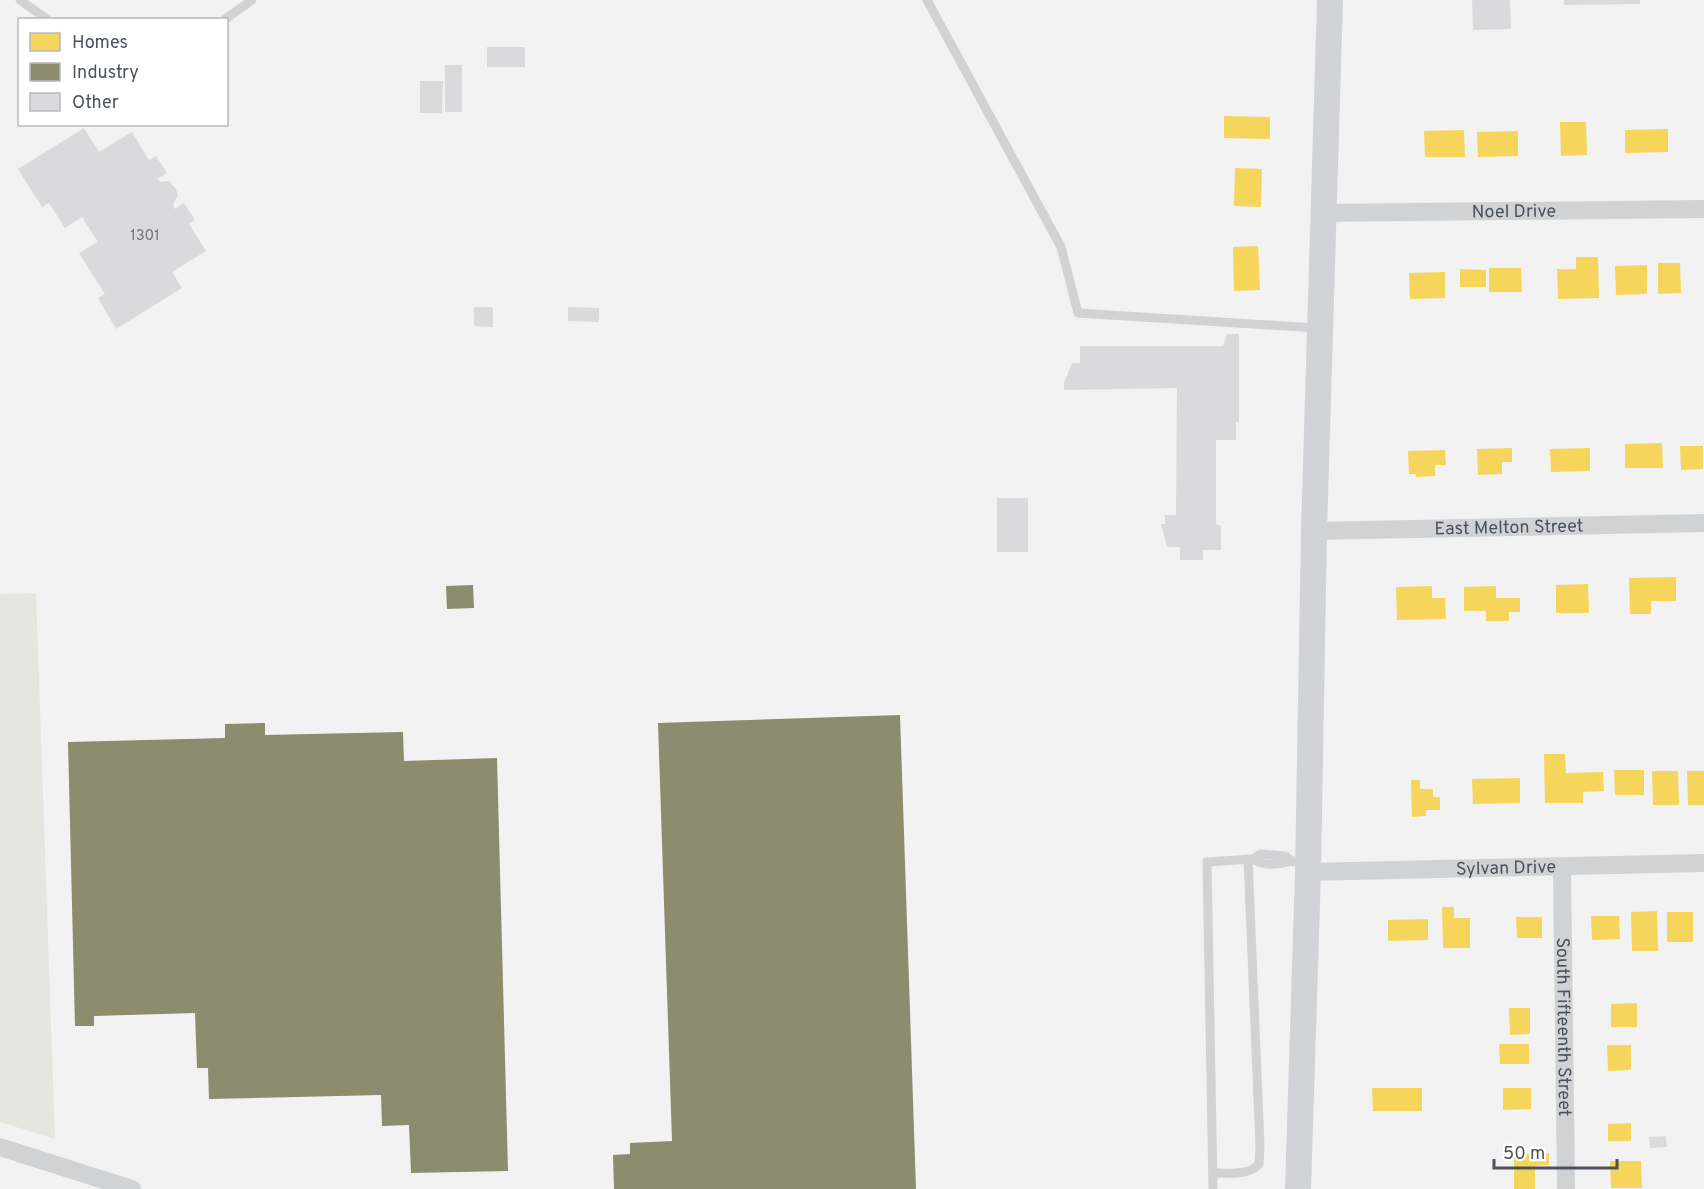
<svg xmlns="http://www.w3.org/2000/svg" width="1704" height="1189" font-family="Overpass,sans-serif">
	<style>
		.commercial { fill: #e6e6e0 }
		.homes { fill: #f6d55c }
		.industry { fill: #8c8c6e }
		.building { fill: #dadadc }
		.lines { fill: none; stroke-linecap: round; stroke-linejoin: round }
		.lane { stroke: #d1d2d4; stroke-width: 9 }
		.street { stroke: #d1d2d4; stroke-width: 18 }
		.secondary { stroke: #d1d3d6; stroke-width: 26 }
		.labels { text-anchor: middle; stroke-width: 6; stroke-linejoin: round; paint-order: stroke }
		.number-label { font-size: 15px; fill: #70767e }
		.street-label { font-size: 18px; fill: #4b525d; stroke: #fff }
	</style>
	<rect width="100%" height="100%" fill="#f2f2f2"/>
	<!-- commercial -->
	<polygon class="commercial" points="36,593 55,1139 0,1122 0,594"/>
	<!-- homes -->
	<g class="homes">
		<polygon points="1224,116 1270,117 1270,139 1224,138"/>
		<polygon points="1560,122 1586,122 1587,155 1561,156"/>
		<polygon points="1668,129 1668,152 1625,153 1625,130"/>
		<polygon points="1464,130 1465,157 1425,157 1424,131"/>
		<polygon points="1518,131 1518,156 1478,157 1477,132"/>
		<polygon points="1235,168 1262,169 1261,207 1234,206"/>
		<polygon points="1258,246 1260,290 1234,291 1233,247"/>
		<polygon points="1576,257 1598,257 1599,298 1558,299 1557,269 1576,269"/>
		<polygon points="1658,263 1680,263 1681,293 1658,294"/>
		<polygon points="1647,265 1647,294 1616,295 1615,266"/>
		<polygon points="1489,268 1521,268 1522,292 1489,292"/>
		<polygon points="1460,269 1486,270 1486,287 1460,287"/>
		<polygon points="1445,272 1445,298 1410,299 1409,273"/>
		<polygon points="1662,443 1663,468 1625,468 1625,444"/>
		<polygon points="1680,446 1703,446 1703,469 1681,470"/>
		<polygon points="1512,448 1512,462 1502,462 1502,474 1478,475 1477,449"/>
		<polygon points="1590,448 1590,471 1551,472 1550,449"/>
		<polygon points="1445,450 1446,465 1435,465 1435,476 1416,477 1416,474 1409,474 1408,451"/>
		<polygon points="1676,577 1676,601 1651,601 1651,614 1630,614 1629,578"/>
		<polygon points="1588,584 1589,613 1556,613 1556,585"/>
		<polygon points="1432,586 1432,598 1445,598 1446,619 1397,620 1396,587"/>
		<polygon points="1496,586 1496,598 1520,598 1520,612 1509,612 1509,621 1486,621 1486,611 1464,611 1464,587"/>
		<polygon points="1544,754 1565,754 1566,773 1603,772 1604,791 1583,792 1583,803 1545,803"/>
		<polygon points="1614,770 1644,770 1644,795 1615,795"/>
		<polygon points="1652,771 1678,771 1679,805 1653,805"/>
		<polygon points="1687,771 1704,771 1704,805 1688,805"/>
		<polygon points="1520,778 1520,803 1473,804 1472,779"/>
		<polygon points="1411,780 1420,780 1420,789 1433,789 1433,797 1440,797 1440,810 1426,810 1426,816 1412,817"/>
		<polygon points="1442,907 1454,907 1454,918 1470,918 1470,948 1443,948"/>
		<polygon points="1657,911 1658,951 1632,951 1631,912"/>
		<rect x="1667" y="912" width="26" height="30"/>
		<polygon points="1591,916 1619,916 1620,939 1592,940"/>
		<polygon points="1516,917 1542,917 1542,938 1517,938"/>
		<polygon points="1428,919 1428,940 1388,941 1388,920"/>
		<polygon points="1637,1003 1637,1027 1611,1027 1611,1004"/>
		<polygon points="1509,1008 1530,1008 1530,1034 1510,1035"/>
		<polygon points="1499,1044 1529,1044 1529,1064 1500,1064"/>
		<polygon points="1607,1045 1631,1045 1631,1070 1608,1071"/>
		<polygon points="1372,1088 1422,1088 1422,1111 1373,1111"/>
		<polygon points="1503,1088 1531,1088 1531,1109 1503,1110"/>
		<polygon points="1631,1123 1631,1141 1608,1141 1608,1124"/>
		<polygon points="1549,1153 1549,1165 1535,1166 1535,1189 1514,1189 1514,1154"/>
		<polygon points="1610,1161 1641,1161 1642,1188 1611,1188"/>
	</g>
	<!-- industry -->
	<g class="industry">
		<polygon points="473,585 474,608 447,609 446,586"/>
		<polygon points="900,715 916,1189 614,1189 613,1155 630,1154 630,1143 672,1141 658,723"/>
		<polygon points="265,723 265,735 403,732 404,761 497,758 508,1171 411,1173 409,1125 382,1126 381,1095 209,1099 208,1068 197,1068 195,1013 94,1016 94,1026 75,1026 68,742 225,738 225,724"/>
	</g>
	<!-- building -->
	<g class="building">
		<polygon points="1472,0 1510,0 1511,29 1473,30"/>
		<polygon points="1564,0 1640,0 1640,4 1564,5"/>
		<rect x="487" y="47" width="38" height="20"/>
		<rect x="445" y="65" width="17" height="47"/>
		<polygon points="420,81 443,81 442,113 420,113"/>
		<polygon points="84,128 99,152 132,132 149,160 156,156 167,173 157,179 160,182 169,181 176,189 178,195 173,205 175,209 184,203 195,220 189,224 206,251 172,272 182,288 116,329 98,298 105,294 79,253 98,242 82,217 65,228 49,203 42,207 18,169"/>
		<polygon points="474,307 493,307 493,327 474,326"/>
		<polygon points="568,307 599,308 599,322 568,321"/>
		<polygon points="1227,334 1239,334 1239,422 1236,422 1236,440 1216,440 1216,524 1221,526 1221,550 1203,550 1203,560 1180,560 1180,547 1167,547 1161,524 1165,524 1165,515 1176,515 1177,388 1064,390 1064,383 1072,363 1080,363 1080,346 1223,346"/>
		<rect x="997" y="498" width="31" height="54"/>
		<polygon points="1666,1136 1667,1147 1650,1148 1649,1137"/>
	</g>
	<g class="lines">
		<!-- lane -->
		<g class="lane">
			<polyline points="20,0 48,20"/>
			<polyline points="927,0 1061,247 1078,313 1317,328"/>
			<polyline points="224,20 252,0"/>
			<path d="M1253,859C1269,869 1280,862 1297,861"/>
			<path d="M1213,1173C1229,1173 1248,1176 1259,1164L1260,1147L1248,859"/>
			<polyline points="1213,1189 1207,862 1253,859 1260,854 1285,856 1292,861"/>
		</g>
		<!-- street -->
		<g class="street">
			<path id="s1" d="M1324,213L1704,209"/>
			<path id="s2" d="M1314,531L1704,523"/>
			<path id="s3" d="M1562,867L1566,1189"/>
			<path id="s4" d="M1308,872L1704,863"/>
			<polyline points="0,1147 132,1189"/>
		</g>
		<!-- secondary -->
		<polyline class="secondary" points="1298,1189 1308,872 1314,531 1330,0"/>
	</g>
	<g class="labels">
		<!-- number labels -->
		<g class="number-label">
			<text x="145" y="240">1301</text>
		</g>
		<!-- street labels -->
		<g class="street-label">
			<text dy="6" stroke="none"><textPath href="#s1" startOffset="190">Noel Drive</textPath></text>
			<text dy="6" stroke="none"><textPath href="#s2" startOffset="195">East Melton Street</textPath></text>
			<text dy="6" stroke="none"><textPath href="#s4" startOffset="198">Sylvan Drive</textPath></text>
			<text dy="6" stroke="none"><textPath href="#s3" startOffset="160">South Fifteenth Street</textPath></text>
		</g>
	</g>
	<!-- legend -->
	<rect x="18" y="18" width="210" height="108" fill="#ffffff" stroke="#b7babe" stroke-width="1.5"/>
	<rect x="30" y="33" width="30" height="18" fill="#f6d55c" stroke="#b7babe" stroke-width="1.5"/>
	<text x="72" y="48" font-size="18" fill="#4b525d">Homes</text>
	<rect x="30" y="63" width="30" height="18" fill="#8c8c6e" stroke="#b7babe" stroke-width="1.5"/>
	<text x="72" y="78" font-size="18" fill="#4b525d">Industry</text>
	<rect x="30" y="93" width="30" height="18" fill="#dadadc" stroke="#b7babe" stroke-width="1.5"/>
	<text x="72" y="108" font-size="18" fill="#4b525d">Other</text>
	<!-- scale -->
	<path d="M1494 1159v9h123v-9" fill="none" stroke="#4b525d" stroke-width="3"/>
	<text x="1503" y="1159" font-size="18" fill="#4b525d" stroke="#ffffff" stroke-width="4.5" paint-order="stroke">50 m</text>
</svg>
